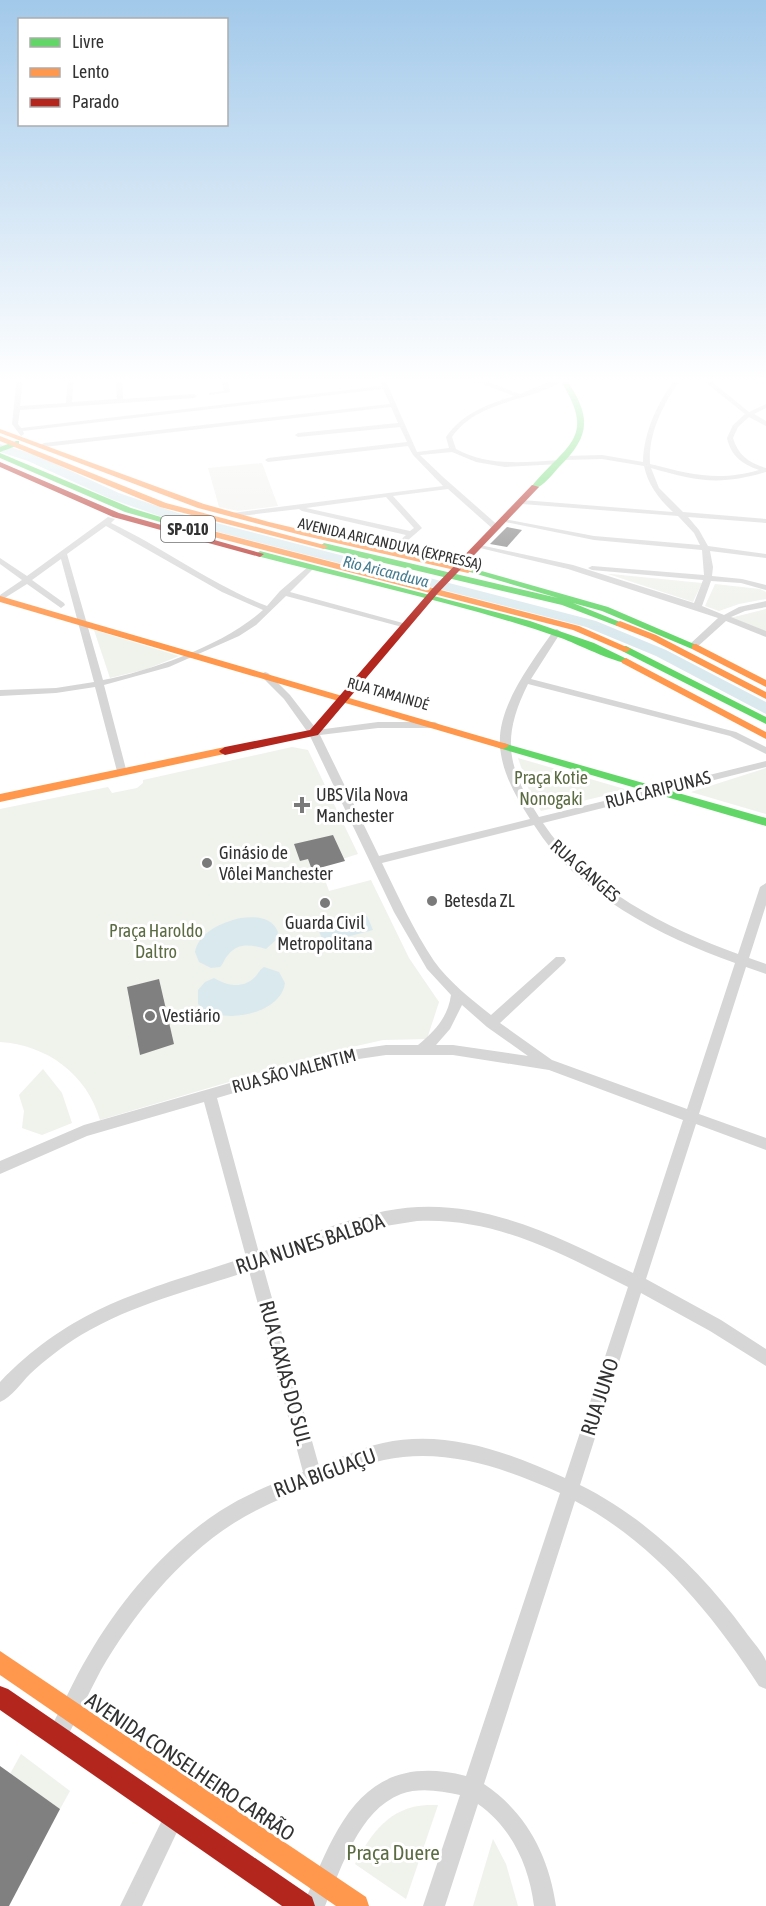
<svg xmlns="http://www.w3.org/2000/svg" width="766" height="1906" font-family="'Asap Condensed',sans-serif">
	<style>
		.green { fill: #f0f2ec }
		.water { fill: #dae9ee }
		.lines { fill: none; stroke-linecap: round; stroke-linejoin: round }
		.river { fill: #dae9ee; fill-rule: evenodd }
		.building { fill: #808080 }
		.street { fill: #d6d6d6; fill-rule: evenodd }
		.fast { fill: #63d668; fill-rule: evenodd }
		.slow { fill: #ff974d; fill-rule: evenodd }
		.jam { fill: #b3261e; fill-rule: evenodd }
		.poi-dot { fill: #7a7a7a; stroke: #fff; stroke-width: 2 }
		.labels { text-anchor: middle; stroke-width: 6; stroke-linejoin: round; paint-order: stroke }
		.far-street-label { font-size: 15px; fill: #323232; stroke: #fff }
		.shield { fill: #fff; stroke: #707070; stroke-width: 1.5 }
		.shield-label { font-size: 16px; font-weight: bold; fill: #323232 }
		.far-water-label { font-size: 16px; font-style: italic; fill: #457c8f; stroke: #fff }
		.park-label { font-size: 18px; fill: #5b6b42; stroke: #fff }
		.street-label { font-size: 18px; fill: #323232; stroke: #fff }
		.poi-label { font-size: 18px; fill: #323232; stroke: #fff; text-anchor: start }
		.near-street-label { font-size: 21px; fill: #323232; stroke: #fff }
		.near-park-label { font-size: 21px; fill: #5b6b42; stroke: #fff }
	</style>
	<rect width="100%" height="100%" fill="#fff"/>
	<!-- green -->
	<g class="green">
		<polygon points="262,463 278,506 238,511 219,507 208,468"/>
		<polygon points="608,574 611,574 702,583 693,602"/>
		<polygon points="715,584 760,589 766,592 766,599 739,604 719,611 705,606"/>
		<polygon points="766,609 766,633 730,618"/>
		<polygon points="94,630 179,656 147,669 110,678"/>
		<path d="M292,747L308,750L358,854L320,866L329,891L371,880L409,958L439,1002L427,1039L383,1040L334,1051L100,1120C87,1074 47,1045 0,1042V809L108,787L112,793L137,788L143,783V780Z"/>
		<polygon points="518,758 628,790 541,811 530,793"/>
		<polygon points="766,768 766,814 691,792"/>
		<polygon points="43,1069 62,1093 72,1123 42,1135 22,1128 24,1111 19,1095"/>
		<polygon points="21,1754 70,1791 60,1809 10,1774"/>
		<path d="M427,1805H438L406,1899L355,1864C371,1833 390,1807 427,1805Z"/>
		<polygon points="493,1839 506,1864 518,1906 473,1906"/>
	</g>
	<!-- water -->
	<g class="water">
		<polygon points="367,916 373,930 324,943 318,929"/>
		<path d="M241,918C255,916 272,917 278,932L276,940L266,949C253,945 238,942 228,955C224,959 224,963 220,967L211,968L199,962L195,952C199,932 222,922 241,918Z"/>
		<path d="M264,967L279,972L285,983C281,1015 219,1027 198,1004V990L205,982L214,978C227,986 243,989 255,977C259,973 259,970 264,967Z"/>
	</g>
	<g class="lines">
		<!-- river -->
		<polygon class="river" points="0,444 36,455 119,493 178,513 596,621 666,650 766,702 766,714 656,656 586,627 168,519 111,499 28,461 0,452"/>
	</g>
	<!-- building -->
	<g class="building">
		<polygon points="507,527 522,530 507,547 490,544"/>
		<polygon points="333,835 345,861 312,870 308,859 300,861 294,844"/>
		<polygon points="159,979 174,1044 140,1055 127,987"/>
		<polygon points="0,1766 60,1809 9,1906 0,1906"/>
	</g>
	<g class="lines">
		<!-- street -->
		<g class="street">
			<path d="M17,377H23L20,406L66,403L68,377H74L72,402L117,399L116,377H122L123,399L194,394L197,396L194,398L20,410L18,424L21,428L382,386L378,377H384L417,452L449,448L446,437C463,413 487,405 514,396L465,377H475L520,394L561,377H569C533,403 479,398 452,437L456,449C489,467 524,462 560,460L563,462L560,464L505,467L476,462L452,452L420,455L443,477L501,528L494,530L448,489L393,496L422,528L392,554H389V550L406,535L302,511L299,509L232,517L228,515L232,513L443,486L413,455L408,446L268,462L265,460L268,458L407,442L400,427L298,437L295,435L298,433L398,423L391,407L44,447L41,445L44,443L390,404L383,389L23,431L24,434L21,436L12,424ZM386,497L414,528L410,531L306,508Z"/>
			<polygon points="221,377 227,377 230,392 209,395 209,393 224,391"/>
			<polygon points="293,377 299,377 301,381 296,382"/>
			<path d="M676,377H682C664,403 648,432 650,464C690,474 718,482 759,470C742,464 731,456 727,438L733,425L745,414L699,377H706L749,412L766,404V408L754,414L766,421V426L749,417L738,427L733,438C738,455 749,463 766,468V472C720,486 696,481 651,468L659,488L683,512L766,519V523L688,517L699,530L708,546L766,554V558L710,551L713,567L712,576L742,579L766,585V590L741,583L711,581L702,606L724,615L739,607L766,601V607L745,611L731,617L766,631V637L726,621L696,648H690V644L718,618L568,569L476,547L480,545L573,565L694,603L703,580L592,570L588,568L592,566L704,575L702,550L594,540L500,521L504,519L594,536L700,545L694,533L678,516L522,504L518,502L522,500L673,512C659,499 648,485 644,466L602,459L564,460L561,458L564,456L602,455L643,462C644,430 658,403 676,377Z"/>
			<path d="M108,517L115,519L111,523C164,548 212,585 267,606L280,591L309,566L313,568L312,570L290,592L410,625L406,628L286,596L256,625L239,636L169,667L104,685L127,773L126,775H118L95,687L56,693L0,696V690L56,688L94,682L61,559L32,580L64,603L65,605L61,608L27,584L0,601V595L22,580L0,564V558L27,576ZM106,526L222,592L263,610C224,645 153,670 103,680L67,554Z"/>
			<path d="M557,629L561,632L531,679L736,732L766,747V754L730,736L528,684C501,738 507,767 539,817L766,761V767L543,823C585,887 668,929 738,954L760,887L766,883V905L749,958L766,964V974L746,967L699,1114L766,1138V1150L696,1124L646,1279L721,1320L766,1349V1366L710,1331L641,1293L580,1485C645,1517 702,1572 745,1631C751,1640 762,1651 766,1661C766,1669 766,1681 766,1689L759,1686C712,1613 653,1542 575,1501L484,1784C526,1812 549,1856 556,1906H534C529,1866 512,1828 478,1804L445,1906H423L460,1795C441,1791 420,1787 401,1794C359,1810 341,1869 325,1906H303C336,1827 362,1750 466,1776L560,1493C505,1468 445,1447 384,1460C362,1465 341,1475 320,1483C291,1494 261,1506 234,1523C179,1558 133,1615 101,1670C88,1694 77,1719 64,1743L57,1746L50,1743L47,1736L50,1729C63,1705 74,1679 88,1656C120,1601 166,1546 220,1511C246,1494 275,1483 303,1472L249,1271C192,1290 133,1304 81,1335C63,1346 45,1360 30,1374C21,1383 12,1397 0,1402V1382C75,1304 148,1290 246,1257L204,1102L87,1136L0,1174V1161L84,1125L338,1052L386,1045H418C435,1031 448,1017 451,995L427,969L394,912L309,734L284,699L260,675L265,672L268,673L290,695L317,730L378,722H435L440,725L435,728H378L320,735L379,856L530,819C516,797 502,773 500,746C497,706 532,662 554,630ZM534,825C578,895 660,936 735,963L687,1109L552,1060L500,1023L564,963L566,960L564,957H556L491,1015C471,999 449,982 434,961C414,931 398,896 382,863ZM462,1005L487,1027L528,1056L453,1045H436L450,1029ZM386,1055H453L549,1070L683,1120L633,1273C554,1235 475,1193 385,1211C342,1220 301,1238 259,1253L217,1098L338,1062ZM417,1221C495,1217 560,1253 628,1287L565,1478C508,1452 446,1429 383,1443C361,1448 340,1458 319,1466L263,1266L373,1228Z"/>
			<polygon points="175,1805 182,1808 185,1815 142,1906 120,1906 168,1808"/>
		</g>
		<!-- fast -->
		<g class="fast">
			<path d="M558,377H565C590,415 593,434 559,467C552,475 544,485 535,489L531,487C569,442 598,438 558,377Z"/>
			<polygon points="16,441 19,441 19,445 0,452 0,447"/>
			<polygon points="0,453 131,508 217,534 213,537 125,512 0,458"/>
			<polygon points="324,543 558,598 463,570 471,568 608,607 701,647 700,649 692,649 602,611 573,603 625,624 617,626 562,605 321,548 320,546"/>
			<path d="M260,551L530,621L594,643L631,661L630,663C619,665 575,643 561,638C463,604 358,582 257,556L256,554Z"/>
			<polygon points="626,646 766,717 766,724 622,651 622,647"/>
			<polygon points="503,743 766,818 766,826 499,748 497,746"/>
		</g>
		<!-- slow -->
		<g class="slow">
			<polygon points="0,429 204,504 269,522 473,570 468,573 301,535 198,508 0,433"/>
			<polygon points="0,436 166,503 328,546 324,549 160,507 0,441"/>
			<polygon points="213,531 579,626 631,649 626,652 622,651 573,630 210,536 210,532"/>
			<polygon points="0,596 507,744 509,746 503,749 499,748 0,602"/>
			<polygon points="620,621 656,635 766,692 766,699 650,639 617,626 615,624"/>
			<polygon points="696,644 766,680 766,687 692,649 692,645"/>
			<polygon points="626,658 766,732 766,739 622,663 621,661"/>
			<polygon points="225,747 231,751 229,753 0,802 0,794"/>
			<polygon points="0,1651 366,1897 369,1906 336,1906 0,1675"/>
		</g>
		<!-- jam -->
		<g class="jam">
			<polygon points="0,462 119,513 264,554 260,557 113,517 0,467"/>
			<polygon points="532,485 539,487 438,593 318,735 225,755 221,753 219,751 225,747 310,730 432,589"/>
			<polygon points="0,1686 8,1689 312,1897 315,1906 282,1906 0,1710"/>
		</g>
	</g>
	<!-- sky -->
	<linearGradient id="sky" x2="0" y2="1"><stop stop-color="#a2c9ea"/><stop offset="0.59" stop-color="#fff"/><stop offset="1" stop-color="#fff" stop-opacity="0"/></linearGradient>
	<rect width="766" height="644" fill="url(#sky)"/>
	<!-- markers -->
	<g class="poi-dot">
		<path d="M299 796h6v6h6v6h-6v6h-6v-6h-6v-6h6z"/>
		<circle cx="207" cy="863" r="6"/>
		<circle cx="432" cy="901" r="6"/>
		<circle cx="325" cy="903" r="6"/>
		<circle cx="150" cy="1016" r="6"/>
	</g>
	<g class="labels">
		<!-- far-street labels -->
		<g class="far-street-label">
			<text transform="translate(390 544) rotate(13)" y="5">AVENIDA ARICANDUVA (EXPRESSA)</text>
			<text transform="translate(388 694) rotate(16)" y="5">RUA TAMAINDÉ</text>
		</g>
		<!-- shield labels -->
		<rect class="shield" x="161" y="516" width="54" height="26" rx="4.5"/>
		<g class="shield-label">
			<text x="188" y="535">SP-010</text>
		</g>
		<!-- far-water labels -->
		<g class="far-water-label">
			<text transform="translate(386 571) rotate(14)" y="6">Rio Aricanduva</text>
		</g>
		<!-- park labels -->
		<g class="park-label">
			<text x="551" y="784">Praça Kotie<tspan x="551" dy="21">Nonogaki</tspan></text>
			<text x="156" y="937">Praça Haroldo<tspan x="156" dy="21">Daltro</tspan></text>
		</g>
		<!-- street labels -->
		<g class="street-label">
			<text transform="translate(658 790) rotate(-14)" y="6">RUA CARIPUNAS</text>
			<text transform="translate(585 871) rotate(41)" y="6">RUA GANGES</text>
			<text transform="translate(294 1071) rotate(-15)" y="6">RUA SÃO VALENTIM</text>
		</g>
		<!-- poi labels -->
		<g class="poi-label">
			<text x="316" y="801">UBS Vila Nova<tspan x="316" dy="21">Manchester</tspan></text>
			<text x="219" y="859">Ginásio de<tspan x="219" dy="21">Vôlei Manchester</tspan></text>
			<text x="444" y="907">Betesda ZL</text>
			<text x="325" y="929" text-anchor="middle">Guarda Civil<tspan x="325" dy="21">Metropolitana</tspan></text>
			<text x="162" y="1022">Vestiário</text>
		</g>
		<!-- near-street labels -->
		<g class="near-street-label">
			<text transform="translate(310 1244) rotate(-18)" y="7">RUA NUNES BALBOA</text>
			<text transform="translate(285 1373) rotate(75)" y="7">RUA CAXIAS DO SUL</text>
			<text transform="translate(600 1397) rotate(-72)" y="7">RUA JUNO</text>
			<text transform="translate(325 1473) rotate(-20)" y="7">RUA BIGUAÇU</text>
			<text transform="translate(190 1767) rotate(34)" y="7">AVENIDA CONSELHEIRO CARRÃO</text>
		</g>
		<!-- near-park labels -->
		<g class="near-park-label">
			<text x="393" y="1860">Praça Duere</text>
		</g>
	</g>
	<!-- legend -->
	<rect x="18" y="18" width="210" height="108" fill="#ffffff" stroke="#adadad" stroke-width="1.5"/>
	<rect x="30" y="38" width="30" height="9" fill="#63d668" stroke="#adadad" stroke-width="1.5"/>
	<text x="72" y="48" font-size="18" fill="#323232">Livre</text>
	<rect x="30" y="68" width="30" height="9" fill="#ff974d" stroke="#adadad" stroke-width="1.5"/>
	<text x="72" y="78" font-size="18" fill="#323232">Lento</text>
	<rect x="30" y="98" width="30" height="9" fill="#b3261e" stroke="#adadad" stroke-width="1.5"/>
	<text x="72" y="108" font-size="18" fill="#323232">Parado</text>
</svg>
